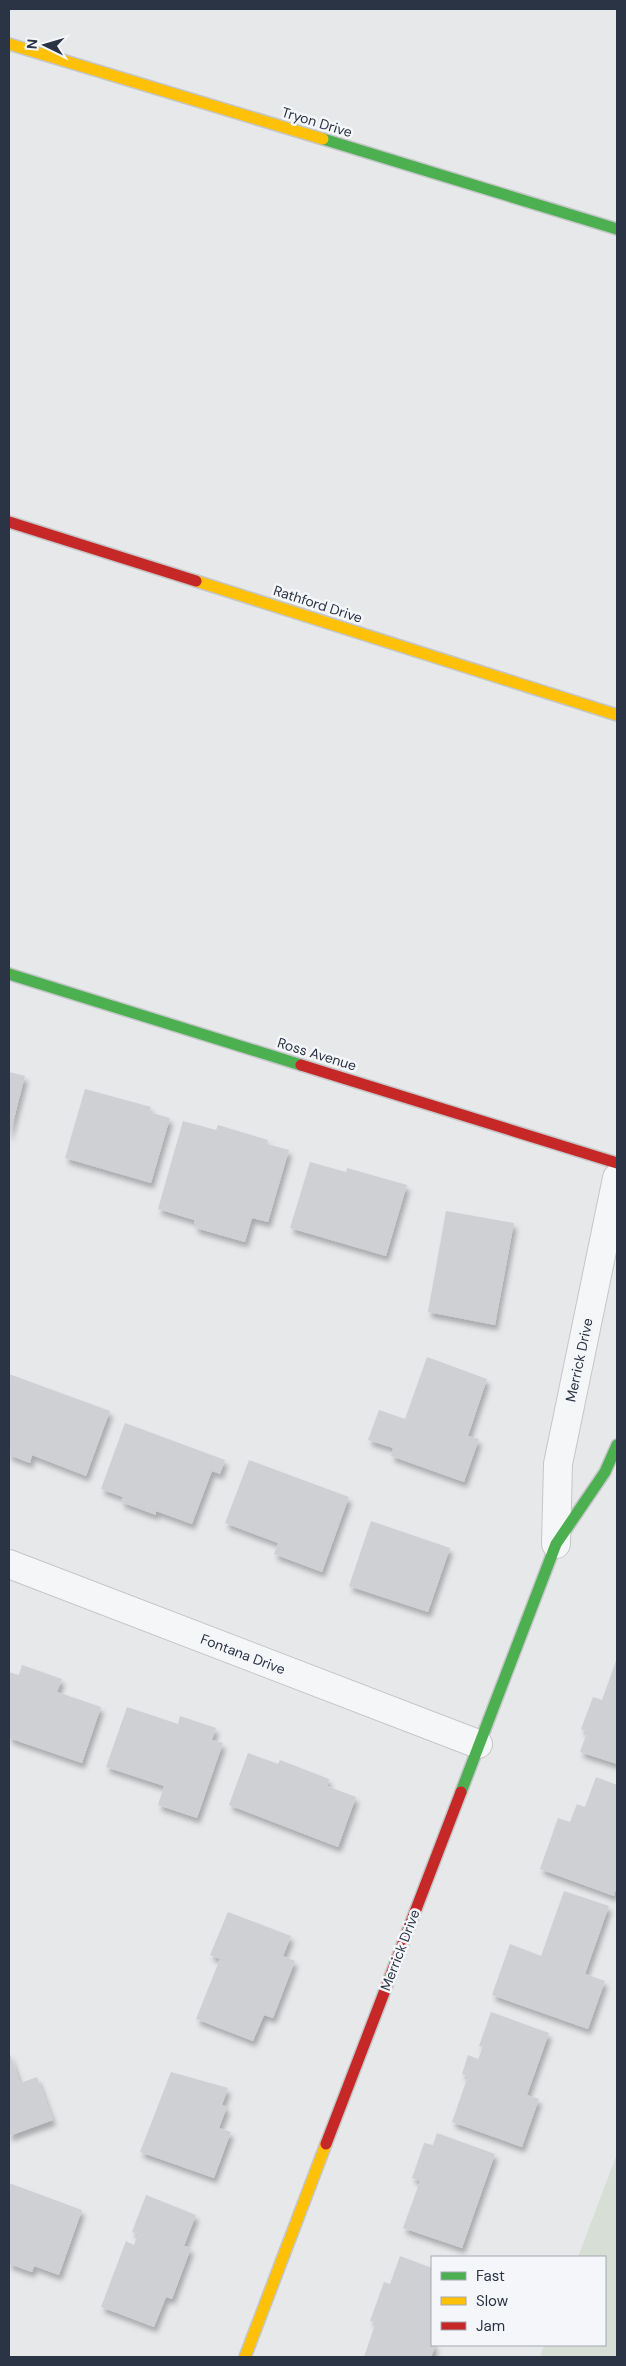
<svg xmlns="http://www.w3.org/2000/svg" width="626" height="2366" font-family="'DM Sans',sans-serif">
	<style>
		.green { fill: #d6ded6 }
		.building { fill: #ced0d3; filter: url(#shadow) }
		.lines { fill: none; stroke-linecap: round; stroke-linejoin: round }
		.street-casing { stroke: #c4c6c8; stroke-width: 30 }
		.fast-casing { stroke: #c4c6c8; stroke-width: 14 }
		.slow-casing { stroke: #c4c6c8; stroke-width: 14 }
		.jam-casing { stroke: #c4c6c8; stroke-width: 14 }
		.street { stroke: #f5f6f7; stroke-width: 28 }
		.fast { stroke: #4caf50; stroke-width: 11 }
		.slow { stroke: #ffc107; stroke-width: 11 }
		.jam { stroke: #c62828; stroke-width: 11 }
		.labels { text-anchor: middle; stroke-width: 5; stroke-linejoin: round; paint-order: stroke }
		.street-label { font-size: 14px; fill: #2b3445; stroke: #f4f6f9 }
	</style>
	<defs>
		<filter id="shadow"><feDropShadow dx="3" dy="5.5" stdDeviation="2.5" flood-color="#0004"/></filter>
	</defs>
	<rect width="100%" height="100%" fill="#e6e8ea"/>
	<!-- green -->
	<polygon class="green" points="617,2154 617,2357 540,2357 544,2345 605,2345 605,2257 578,2257"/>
	<!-- building -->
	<g class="building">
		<polygon points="9,1072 25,1076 9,1138"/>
		<polygon points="85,1089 151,1107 149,1112 170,1118 151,1183 65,1158"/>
		<polygon points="183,1121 216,1130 218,1125 268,1140 267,1144 289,1150 268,1222 252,1218 245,1242 196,1228 194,1220 158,1209"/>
		<polygon points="310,1162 346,1172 347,1168 407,1185 386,1256 290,1228"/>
		<polygon points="446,1211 514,1223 495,1325 428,1312"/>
		<polygon points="427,1357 487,1379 468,1436 479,1439 464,1482 391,1456 393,1448 368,1440 379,1410 405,1419"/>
		<polygon points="9,1374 110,1411 86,1476 32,1455 30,1463 9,1455"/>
		<polygon points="125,1423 225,1460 220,1474 212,1471 192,1524 156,1511 156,1515 121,1502 123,1497 101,1489"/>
		<polygon points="249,1460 349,1497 322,1572 274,1554 278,1543 225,1523"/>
		<polygon points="371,1521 450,1548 428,1612 349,1586"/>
		<polygon points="617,1658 617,1764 580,1752 587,1732 581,1729 593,1697 602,1700"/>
		<polygon points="22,1665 62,1679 57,1692 101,1707 82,1763 9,1738 9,1672 19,1675"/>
		<polygon points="127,1707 178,1724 180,1716 216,1728 212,1740 223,1743 197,1818 158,1805 164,1786 106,1767"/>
		<polygon points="248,1753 278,1764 280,1760 329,1779 327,1786 356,1797 338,1847 229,1805"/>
		<polygon points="596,1777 617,1785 617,1885 614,1896 540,1869 558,1818 570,1822 577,1804 585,1807"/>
		<polygon points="564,1891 609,1906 585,1974 605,1981 588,2029 492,1995 510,1944 541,1956"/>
		<polygon points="228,1912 291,1936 283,1956 295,1961 273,2018 264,2015 253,2041 196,2019 220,1959 210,1955"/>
		<polygon points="491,2012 549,2033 527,2095 539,2099 522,2147 452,2122 468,2076 462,2074 468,2055 478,2059 483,2047 479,2046"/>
		<polygon points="9,2051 20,2083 37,2077 53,2120 9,2136"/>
		<polygon points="171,2072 228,2088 222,2105 227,2107 219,2128 231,2132 214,2178 140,2152"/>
		<polygon points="437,2133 495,2154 462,2248 403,2228 420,2181 412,2178 424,2143 433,2145"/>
		<polygon points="9,2183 82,2210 59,2275 34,2266 32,2272 9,2264"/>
		<polygon points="146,2195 196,2215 184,2246 191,2248 172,2299 166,2297 154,2327 101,2307 126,2241 134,2245 138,2234 132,2232"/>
		<polygon points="400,2256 432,2268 432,2345 436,2345 431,2357 364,2357 376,2322 370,2321 384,2282 390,2284"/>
	</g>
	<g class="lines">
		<defs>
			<g id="street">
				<polyline points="556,1544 558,1464 617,1178"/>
				<polyline points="9,1564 478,1744"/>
			</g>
			<g id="fast">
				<polyline points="323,139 617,229"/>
				<polyline points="9,974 301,1065"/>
				<polyline points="461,1792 556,1544 605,1472 617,1445"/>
			</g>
			<g id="slow">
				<polyline points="9,44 323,139"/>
				<polyline points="196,581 617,715"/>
				<polyline points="245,2357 326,2144"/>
			</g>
			<g id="jam">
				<polyline points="9,522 196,581"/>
				<polyline points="301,1065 617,1163"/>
				<polyline points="326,2144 461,1792"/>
			</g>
		</defs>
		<!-- street casing -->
		<use href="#street" class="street-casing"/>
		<!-- fast casing -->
		<use href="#fast" class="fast-casing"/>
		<!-- slow casing -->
		<use href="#slow" class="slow-casing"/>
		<!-- jam casing -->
		<use href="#jam" class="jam-casing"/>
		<!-- street -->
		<use href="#street" class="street"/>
		<!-- fast -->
		<use href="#fast" class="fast"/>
		<!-- slow -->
		<use href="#slow" class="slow"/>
		<!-- jam -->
		<use href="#jam" class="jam"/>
	</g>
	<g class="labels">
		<!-- street labels -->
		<g class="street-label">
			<text transform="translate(317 122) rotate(17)" y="5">Tryon Drive</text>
			<text transform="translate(318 604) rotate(18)" y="5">Rathford Drive</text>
			<text transform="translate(317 1054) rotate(17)" y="5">Ross Avenue</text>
			<text transform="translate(579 1360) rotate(-78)" y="5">Merrick Drive</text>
			<text transform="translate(243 1654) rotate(21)" y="5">Fontana Drive</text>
			<text transform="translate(400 1950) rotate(-69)" y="5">Merrick Drive</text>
		</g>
	</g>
	<!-- border -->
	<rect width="626" height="2366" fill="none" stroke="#2b3445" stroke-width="20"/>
	<!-- legend -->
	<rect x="431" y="2256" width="175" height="90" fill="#f4f6f9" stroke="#a4a8b1"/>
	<rect x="441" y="2272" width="25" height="8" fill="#4caf50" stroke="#a4a8b1"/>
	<text x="476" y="2281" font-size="15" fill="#2b3445">Fast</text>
	<rect x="441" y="2297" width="25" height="8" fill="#ffc107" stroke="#a4a8b1"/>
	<text x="476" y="2306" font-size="15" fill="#2b3445">Slow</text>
	<rect x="441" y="2322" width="25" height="8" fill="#c62828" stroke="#a4a8b1"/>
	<text x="476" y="2331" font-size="15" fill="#2b3445">Jam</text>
	<!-- north arrow -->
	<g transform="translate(45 45) rotate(275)" stroke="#f4f6f9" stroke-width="4" paint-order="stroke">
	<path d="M0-4L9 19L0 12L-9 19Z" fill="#2b3445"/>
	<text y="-8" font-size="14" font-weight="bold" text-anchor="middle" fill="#2b3445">N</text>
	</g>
</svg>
